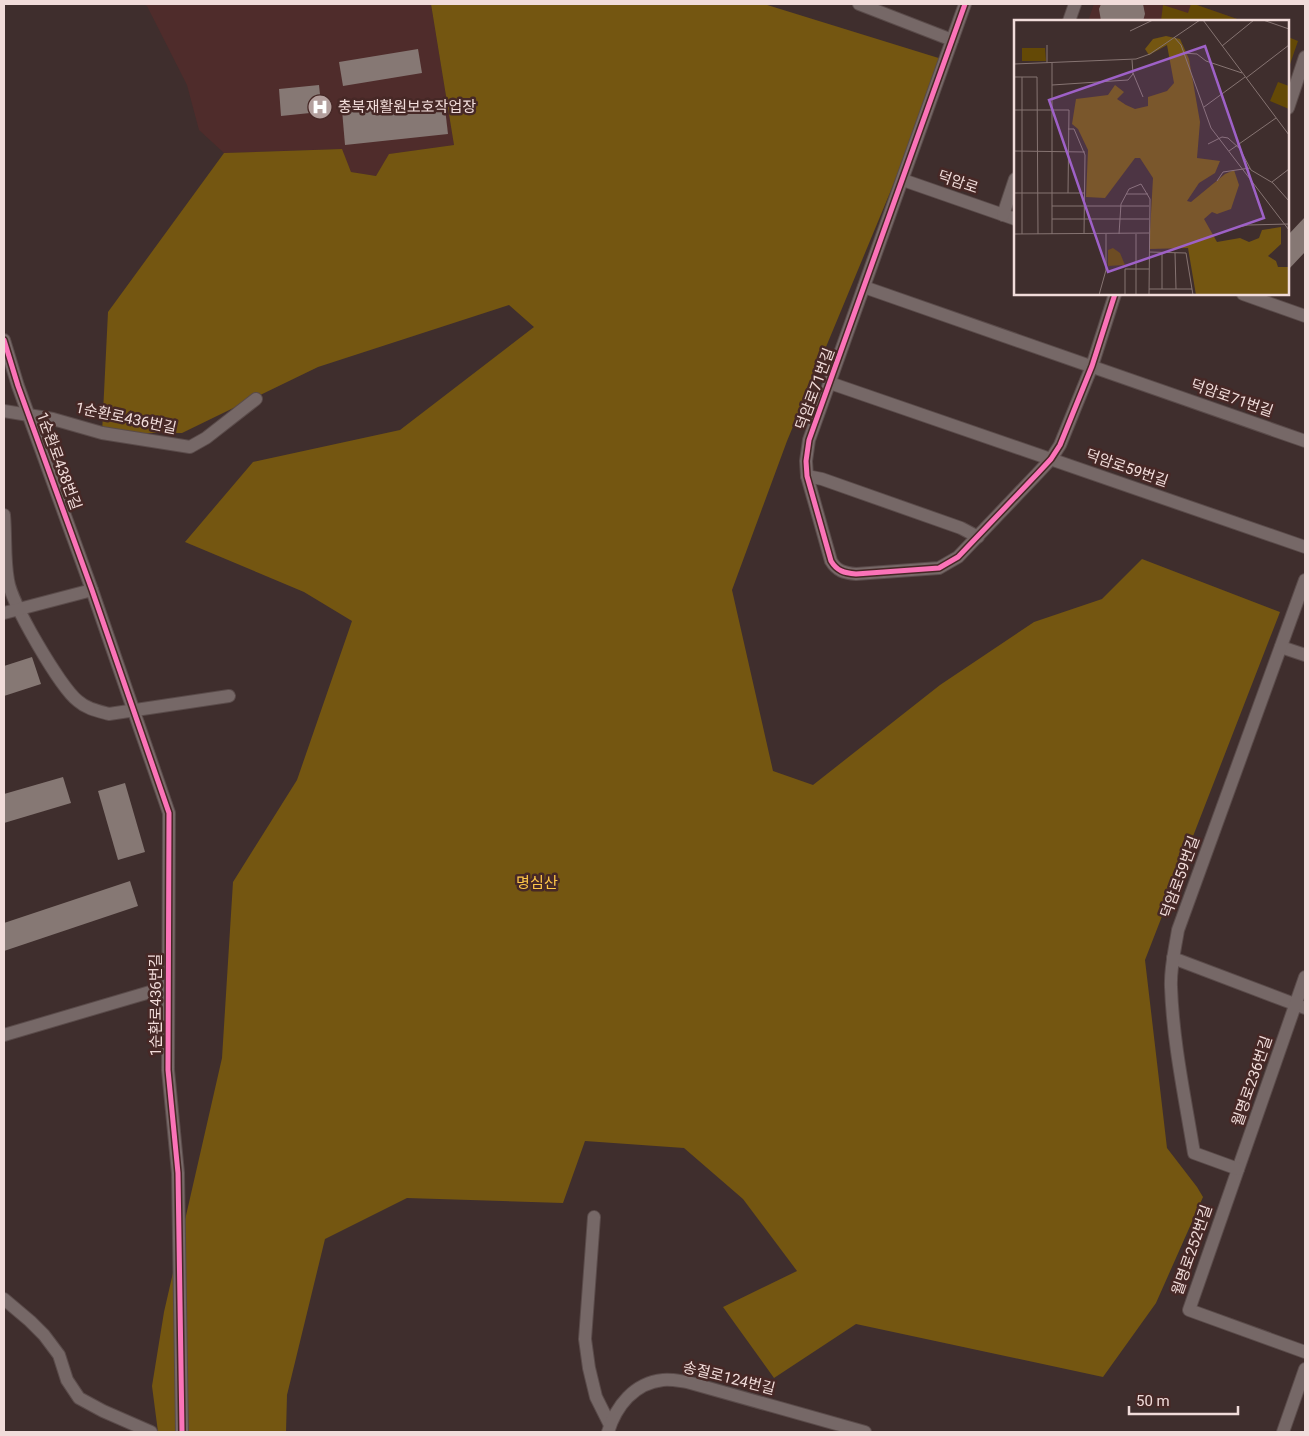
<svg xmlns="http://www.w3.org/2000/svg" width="1309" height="1436" font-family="Roboto,'Noto Sans KR',sans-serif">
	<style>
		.built { fill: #4f2c2b }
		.green { fill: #644906 }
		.forest { fill: #745611 }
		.building { fill: #867874 }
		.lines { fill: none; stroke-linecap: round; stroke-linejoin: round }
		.minor-casing { stroke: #5a4b4a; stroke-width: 14 }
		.minor { stroke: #766867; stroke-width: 12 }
		.cycleway-casing { stroke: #462826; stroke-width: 8 }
		.cycleway { stroke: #fb73b8; stroke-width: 5 }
		.labels { text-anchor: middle; stroke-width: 5; stroke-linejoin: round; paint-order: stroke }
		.poi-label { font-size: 15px; fill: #f1dcda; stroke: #462826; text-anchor: start }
		.street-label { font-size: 15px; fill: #f1dcda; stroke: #462826 }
		.park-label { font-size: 15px; fill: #ffc748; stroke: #462826 }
		.inset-road { fill: none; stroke: #867472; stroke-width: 1 }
		.view { fill: #9e61c7; fill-opacity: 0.15; stroke: #9e61c7; stroke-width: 2.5 }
		.inset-edge { fill: none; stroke: #f1dcda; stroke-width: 2.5 }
	</style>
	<rect width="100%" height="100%" fill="#3f2e2d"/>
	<!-- built -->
	<g class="built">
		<polygon points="142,4 431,4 454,145 390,154 376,176 351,172 341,149 224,153 199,130 187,85 147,6"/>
		<polygon points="1094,4 1194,4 1243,21 1088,21"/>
	</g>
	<!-- green -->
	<g class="green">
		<polygon points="1191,4 1194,4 1243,21 1161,21 1163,5 1188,13"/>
		<polygon points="1288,37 1298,41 1288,70"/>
	</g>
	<!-- forest -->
	<polygon class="forest" points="431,4 764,4 945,60 787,441 732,590 773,771 813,785 940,685 1034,622 1102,599 1142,559 1280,612 1145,960 1167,1148 1197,1187 1203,1197 1156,1303 1103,1377 856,1324 774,1378 723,1307 797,1271 743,1199 684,1148 585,1141 563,1203 407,1198 325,1239 287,1395 286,1432 158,1432 152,1386 164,1312 222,1058 233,882 297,780 352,621 304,592 185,542 253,462 400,430 534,327 509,305 318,367 182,433 102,433 108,312 224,153 342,149 351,172 376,176 389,154 454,145"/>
	<!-- building -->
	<g class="building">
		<polygon points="1101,4 1143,4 1145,14 1143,21 1101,21 1099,9"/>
		<polygon points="418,49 422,73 343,86 339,62"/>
		<polygon points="319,85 321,104 310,105 310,113 281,116 279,89"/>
		<polygon points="444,100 448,134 345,145 342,110"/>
		<polygon points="1305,217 1305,252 1288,270 1288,235"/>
		<polygon points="32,657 41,684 4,696 4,666"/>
		<polygon points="63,777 71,803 4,823 4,794"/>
		<polygon points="125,783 145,852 118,860 98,791"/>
		<polygon points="130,881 138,906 4,951 4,923"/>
	</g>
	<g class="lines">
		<defs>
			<g id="minor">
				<polyline points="859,4 952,40"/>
				<path d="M965,4L809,440L806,461L807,476L831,561C837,571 844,573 856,574L939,568L958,557L1038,473L1051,459L1060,445L1092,366L1115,294"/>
				<polyline points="1069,21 1075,4"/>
				<polyline points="1288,108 1305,57"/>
				<polyline points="903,180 1015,219"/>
				<polyline points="1003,215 1015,179"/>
				<polyline points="864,287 1305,441"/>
				<polyline points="1243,294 1305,316"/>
				<polyline points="4,340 18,386 92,590 169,813 168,1070 178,1173 182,1432"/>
				<polyline points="830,383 1305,547"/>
				<polyline points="4,411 53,419 102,433 190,447 206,438 256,399"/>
				<polyline points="807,476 822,479 961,528 978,537"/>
				<path d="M4,515C6,536 4,559 8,580C11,603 60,687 78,701C87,709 98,711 109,714L229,696"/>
				<polyline points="4,613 92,590"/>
				<polyline points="1281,647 1305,655"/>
				<polyline points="1173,958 1305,1008"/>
				<polyline points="1305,977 1189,1310 1305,1352"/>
				<polyline points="4,1035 167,987"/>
				<path d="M1238,1169L1194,1153C1185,1098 1173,1043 1171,987C1170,968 1175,949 1178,930L1305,580"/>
				<polyline points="594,1217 585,1339 589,1368 596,1397 610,1425"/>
				<polyline points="4,1299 30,1321 44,1335 59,1355 67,1380 79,1398 103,1411 151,1432"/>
				<path d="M608,1432C616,1406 634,1383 663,1380C671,1379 679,1381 687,1382L865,1432"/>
				<polyline points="1283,1432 1305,1369"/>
			</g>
		</defs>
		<!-- minor casing -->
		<use href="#minor" class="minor-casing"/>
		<!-- minor -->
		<use href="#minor" class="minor"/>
		<defs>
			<g id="cycleway">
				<path d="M965,4L809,440L806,461L807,476L831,561C837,571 844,573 856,574L939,568L958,557L1038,473L1051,459L1060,445L1092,366L1115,294"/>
				<polyline points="4,340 18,386 92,590 169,813 168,1070 178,1173 182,1432"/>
			</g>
		</defs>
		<!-- cycleway casing -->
		<use href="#cycleway" class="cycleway-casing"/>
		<!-- cycleway -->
		<use href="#cycleway" class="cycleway"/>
	</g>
	<!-- icons -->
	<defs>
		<symbol id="hospital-disc" viewBox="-11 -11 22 22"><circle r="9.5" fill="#b39f9d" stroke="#462826"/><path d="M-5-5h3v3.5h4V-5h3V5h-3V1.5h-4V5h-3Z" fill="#fff"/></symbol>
	</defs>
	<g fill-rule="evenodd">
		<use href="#hospital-disc" x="306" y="93" width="28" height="28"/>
	</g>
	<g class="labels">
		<!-- poi labels -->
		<g class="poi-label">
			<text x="338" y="112">충북재활원보호작업장</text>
		</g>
		<!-- street labels -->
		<g class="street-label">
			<text transform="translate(958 182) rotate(19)" y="5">덕암로</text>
			<text transform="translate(815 389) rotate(-70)" y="5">덕암로71번길</text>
			<text transform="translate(1232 398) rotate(19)" y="5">덕암로71번길</text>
			<text transform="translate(126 418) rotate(12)" y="5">1순환로436번길</text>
			<text transform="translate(59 461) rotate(70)" y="5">1순환로438번길</text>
			<text transform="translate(1127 468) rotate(19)" y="5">덕암로59번길</text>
			<text transform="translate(1180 877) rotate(-70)" y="5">덕암로59번길</text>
			<text transform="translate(156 1005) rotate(-90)" y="5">1순환로436번길</text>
			<text transform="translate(1252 1081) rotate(-71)" y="5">월명로236번길</text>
			<text transform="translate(1192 1250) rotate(-71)" y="5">월명로252번길</text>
			<text transform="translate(729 1378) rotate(14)" y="5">송절로124번길</text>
		</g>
		<!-- park labels -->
		<g class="park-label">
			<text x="537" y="888">명심산</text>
		</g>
	</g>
	<!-- overview -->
	<g transform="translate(1014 20)">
		<rect width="275" height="275" fill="#3f2e2d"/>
		<path d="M8,28H31L32,41H8ZM264,62L275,66V89L256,81ZM99,228L106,233L111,245L94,246V230Z" fill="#644906"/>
		<path d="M152,16L166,19L175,39L186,102L183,138L206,141L201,153L185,163L173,181L177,182L211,154L220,150L225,165L217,189L203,194L198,192L190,199L203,222L226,218L235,222L245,218L248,210L267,207V224L254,236L262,241L264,247H275V275H182L174,228L135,229L139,158L126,138H121L91,178L72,177L74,130L64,109L58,104L62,79L94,75L101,65L110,72L103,79L112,85L121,89L134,86V77L153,71L160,63L153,25L135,35L131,29L139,19Z" fill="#745611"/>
		<path class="inset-road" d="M189,0L275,115M249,0L275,9M116,11L139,0M160,17L167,25L197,108L275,210M33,25V43M208,26L240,0M169,33L183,34L192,41L228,53M38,43V214M0,44L122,39L136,34L186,0M119,53L129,77M0,57H23L24,214M8,57V214M232,58L275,25M38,65L114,60L119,54L118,40M190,87L231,57M0,90H55L54,173M54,109H60L71,135L70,214M194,124L208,117L214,118L226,129L237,150L259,163L275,181M0,131L71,132M215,131L262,98M203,161L209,152L236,148M258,162L275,149M0,173H71M112,174H134M38,186H135M38,199H135M220,208L234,205L275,204M0,214L135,213M105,214L107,184L115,169L127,164L136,179L135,275M135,232L172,233L179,275M148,233V269M161,233L162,269M135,269H178M85,275L92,250V214M111,275V249H135M122,275V214"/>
		<path class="view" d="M191,26L250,198L94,252L35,80Z"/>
		<rect width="275" height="275" class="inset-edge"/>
	</g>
	<!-- border -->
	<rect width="1309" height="1436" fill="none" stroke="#f1dcda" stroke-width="10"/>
	<!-- scale -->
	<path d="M1129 1406v8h109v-8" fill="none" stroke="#f1dcda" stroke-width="2.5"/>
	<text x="1136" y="1406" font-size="15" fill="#f1dcda" stroke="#462826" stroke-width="4" paint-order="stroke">50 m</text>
</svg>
